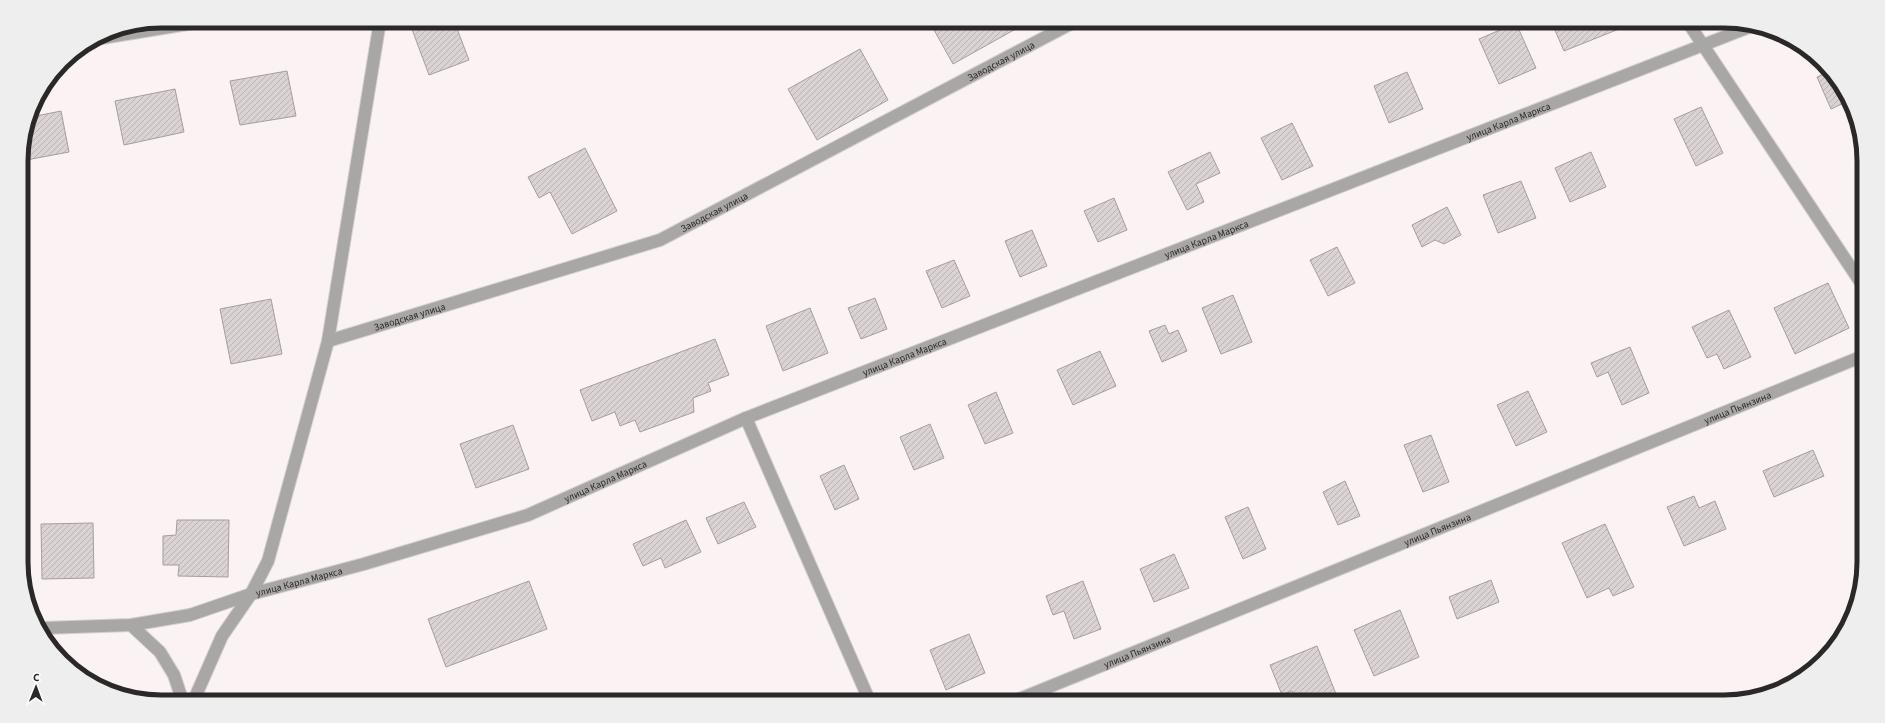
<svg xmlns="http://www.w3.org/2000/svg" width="1885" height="723" font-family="'Source Sans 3',sans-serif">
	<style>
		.building { fill: url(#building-hatch); stroke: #a59d9e }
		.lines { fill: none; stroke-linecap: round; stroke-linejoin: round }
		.minor-casing { stroke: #d5cece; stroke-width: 14 }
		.minor { stroke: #a9a6a6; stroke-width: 12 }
		.labels { text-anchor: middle; stroke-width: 4; stroke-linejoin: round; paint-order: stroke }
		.street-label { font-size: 10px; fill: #2b2828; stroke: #fff }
		.rim { fill: none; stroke: #2b2828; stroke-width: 5 }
	</style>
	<defs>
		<pattern id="building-hatch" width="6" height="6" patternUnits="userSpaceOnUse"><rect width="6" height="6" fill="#dad2d3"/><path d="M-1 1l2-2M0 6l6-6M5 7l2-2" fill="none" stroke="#bbb4b5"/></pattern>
	</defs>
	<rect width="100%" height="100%" fill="#faf2f3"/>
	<!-- building -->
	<g class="building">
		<polygon points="420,21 454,21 469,60 429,75 410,24"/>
		<polygon points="929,21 1030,21 953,64"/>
		<polygon points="1551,21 1621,21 1624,27 1564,51"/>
		<polygon points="1516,23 1536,68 1499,84 1479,39"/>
		<polygon points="860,49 888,100 817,140 788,89"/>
		<polygon points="287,71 296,116 240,125 230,81"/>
		<polygon points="1830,71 1835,76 1846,102 1831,109 1817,77"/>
		<polygon points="1407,72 1423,109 1389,123 1374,86"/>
		<polygon points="175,89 184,132 124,145 115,101"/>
		<polygon points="1701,107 1723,153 1696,166 1674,119"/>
		<polygon points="61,111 69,152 21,161 21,152 31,117"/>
		<polygon points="1292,123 1313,166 1282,180 1261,138"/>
		<polygon points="585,148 617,211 572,234 550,192 539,198 528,177"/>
		<polygon points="1210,152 1220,173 1196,184 1204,202 1187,210 1168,172"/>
		<polygon points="1591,152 1606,187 1570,202 1555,168"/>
		<polygon points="1521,181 1536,218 1498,233 1483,195"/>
		<polygon points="1114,198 1127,230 1098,242 1084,211"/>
		<polygon points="1447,207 1461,235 1444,244 1435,240 1422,247 1412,225"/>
		<polygon points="1032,230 1047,266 1020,277 1005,241"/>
		<polygon points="1337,247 1355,283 1328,296 1310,260"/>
		<polygon points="954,260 970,296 942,308 926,271"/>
		<polygon points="1828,283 1849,328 1795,354 1774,308"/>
		<polygon points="1233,295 1252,342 1221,354 1202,308"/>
		<polygon points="875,298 887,329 861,339 848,308"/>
		<polygon points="271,299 282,354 231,364 220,309"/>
		<polygon points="810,308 828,353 783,371 766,326"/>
		<polygon points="1729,310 1751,357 1724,369 1717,354 1707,358 1692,327"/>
		<polygon points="1165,325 1169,334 1178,330 1187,351 1162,362 1149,331"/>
		<polygon points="715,339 729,375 708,383 711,391 693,398 694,412 640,432 635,420 620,426 615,412 592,421 580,390"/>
		<polygon points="1630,347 1649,393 1622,405 1608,372 1597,377 1591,363"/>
		<polygon points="1100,351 1116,386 1073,405 1057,370"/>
		<polygon points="1528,391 1547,432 1516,446 1497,405"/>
		<polygon points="996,392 1013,433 985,444 968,405"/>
		<polygon points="930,424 944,458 914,470 900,437"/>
		<polygon points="513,425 529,469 476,488 460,444"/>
		<polygon points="1431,435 1449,482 1423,492 1404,445"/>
		<polygon points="1813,450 1824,476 1774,497 1763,471"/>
		<polygon points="844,465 859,499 835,510 820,476"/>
		<polygon points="1345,481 1360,516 1338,525 1323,492"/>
		<polygon points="1694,496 1699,508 1715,501 1726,529 1684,546 1667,507"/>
		<polygon points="744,502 756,527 718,544 706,518"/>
		<polygon points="1248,507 1266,549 1243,559 1225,517"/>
		<polygon points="177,520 229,520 228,577 178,576 179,565 163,565 163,536 176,535"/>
		<polygon points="686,520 701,552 665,568 661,558 643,566 633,544"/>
		<polygon points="93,523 94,578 42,579 41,524"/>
		<polygon points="1605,524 1634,587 1613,596 1609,588 1587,598 1562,543"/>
		<polygon points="1174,554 1189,588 1154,602 1140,569"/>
		<polygon points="1491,580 1499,602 1457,619 1449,597"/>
		<polygon points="529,581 547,629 446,667 428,619"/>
		<polygon points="1083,581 1101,629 1074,639 1064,611 1053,615 1046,596"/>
		<polygon points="1400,610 1419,657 1374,676 1354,630"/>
		<polygon points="969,634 985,673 946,690 930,650"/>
		<polygon points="1317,646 1336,694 1317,702 1296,702 1292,691 1282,695 1270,665"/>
	</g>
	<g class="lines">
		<defs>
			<g id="minor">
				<polyline points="1687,21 1863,286"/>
				<polyline points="96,39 206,21"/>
				<path id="s1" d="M328,341L660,240L1076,21"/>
				<polyline points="746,418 870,702"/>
				<polyline points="131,625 160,652 174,675 183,702"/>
				<path id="s2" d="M43,628L131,625L190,615L251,594L364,564L528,515L746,418L1752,26"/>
				<polyline points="193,702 222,636 251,594 268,561 328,341 380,21"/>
				<path id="s3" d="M1012,702L1863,356"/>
			</g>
		</defs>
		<!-- minor casing -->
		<use href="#minor" class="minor-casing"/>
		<!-- minor -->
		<use href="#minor" class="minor"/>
	</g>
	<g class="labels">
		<!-- street labels -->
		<g class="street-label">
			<text dy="4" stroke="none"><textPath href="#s1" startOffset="732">Заводская улица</textPath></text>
			<text dy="4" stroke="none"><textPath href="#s2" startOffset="1557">улица Карла Маркса</textPath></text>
			<text dy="4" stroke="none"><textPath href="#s1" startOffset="408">Заводская улица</textPath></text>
			<text dy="4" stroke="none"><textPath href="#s2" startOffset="1233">улица Карла Маркса</textPath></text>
			<text dy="4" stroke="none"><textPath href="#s1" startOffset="85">Заводская улица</textPath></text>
			<text dy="4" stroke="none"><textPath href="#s2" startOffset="909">улица Карла Маркса</textPath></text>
			<text dy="4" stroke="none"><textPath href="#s3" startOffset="783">улица Пьянзина</textPath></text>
			<text dy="4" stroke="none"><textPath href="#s2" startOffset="585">улица Карла Маркса</textPath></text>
			<text dy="4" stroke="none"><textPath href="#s3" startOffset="459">улица Пьянзина</textPath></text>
			<text dy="4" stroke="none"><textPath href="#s2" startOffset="262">улица Карла Маркса</textPath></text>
			<text dy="4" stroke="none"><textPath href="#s3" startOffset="135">улица Пьянзина</textPath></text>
		</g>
	</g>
	<!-- crop -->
	<path d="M0 0H1885V723H0ZM161 28H1724A133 133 0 0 1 1857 161V562A133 133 0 0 1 1724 695H161A133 133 0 0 1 28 562V161A133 133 0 0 1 161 28Z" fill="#eee" fill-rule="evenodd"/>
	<path class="rim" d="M161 28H1724A133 133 0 0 1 1857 161V562A133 133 0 0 1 1724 695H161A133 133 0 0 1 28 562V161A133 133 0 0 1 161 28Z"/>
	<!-- north arrow -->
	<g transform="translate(36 687) rotate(1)" stroke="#ffffff" stroke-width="3" paint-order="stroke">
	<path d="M0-3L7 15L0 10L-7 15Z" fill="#2b2828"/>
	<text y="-6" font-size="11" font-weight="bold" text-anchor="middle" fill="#2b2828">С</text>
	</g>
</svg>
